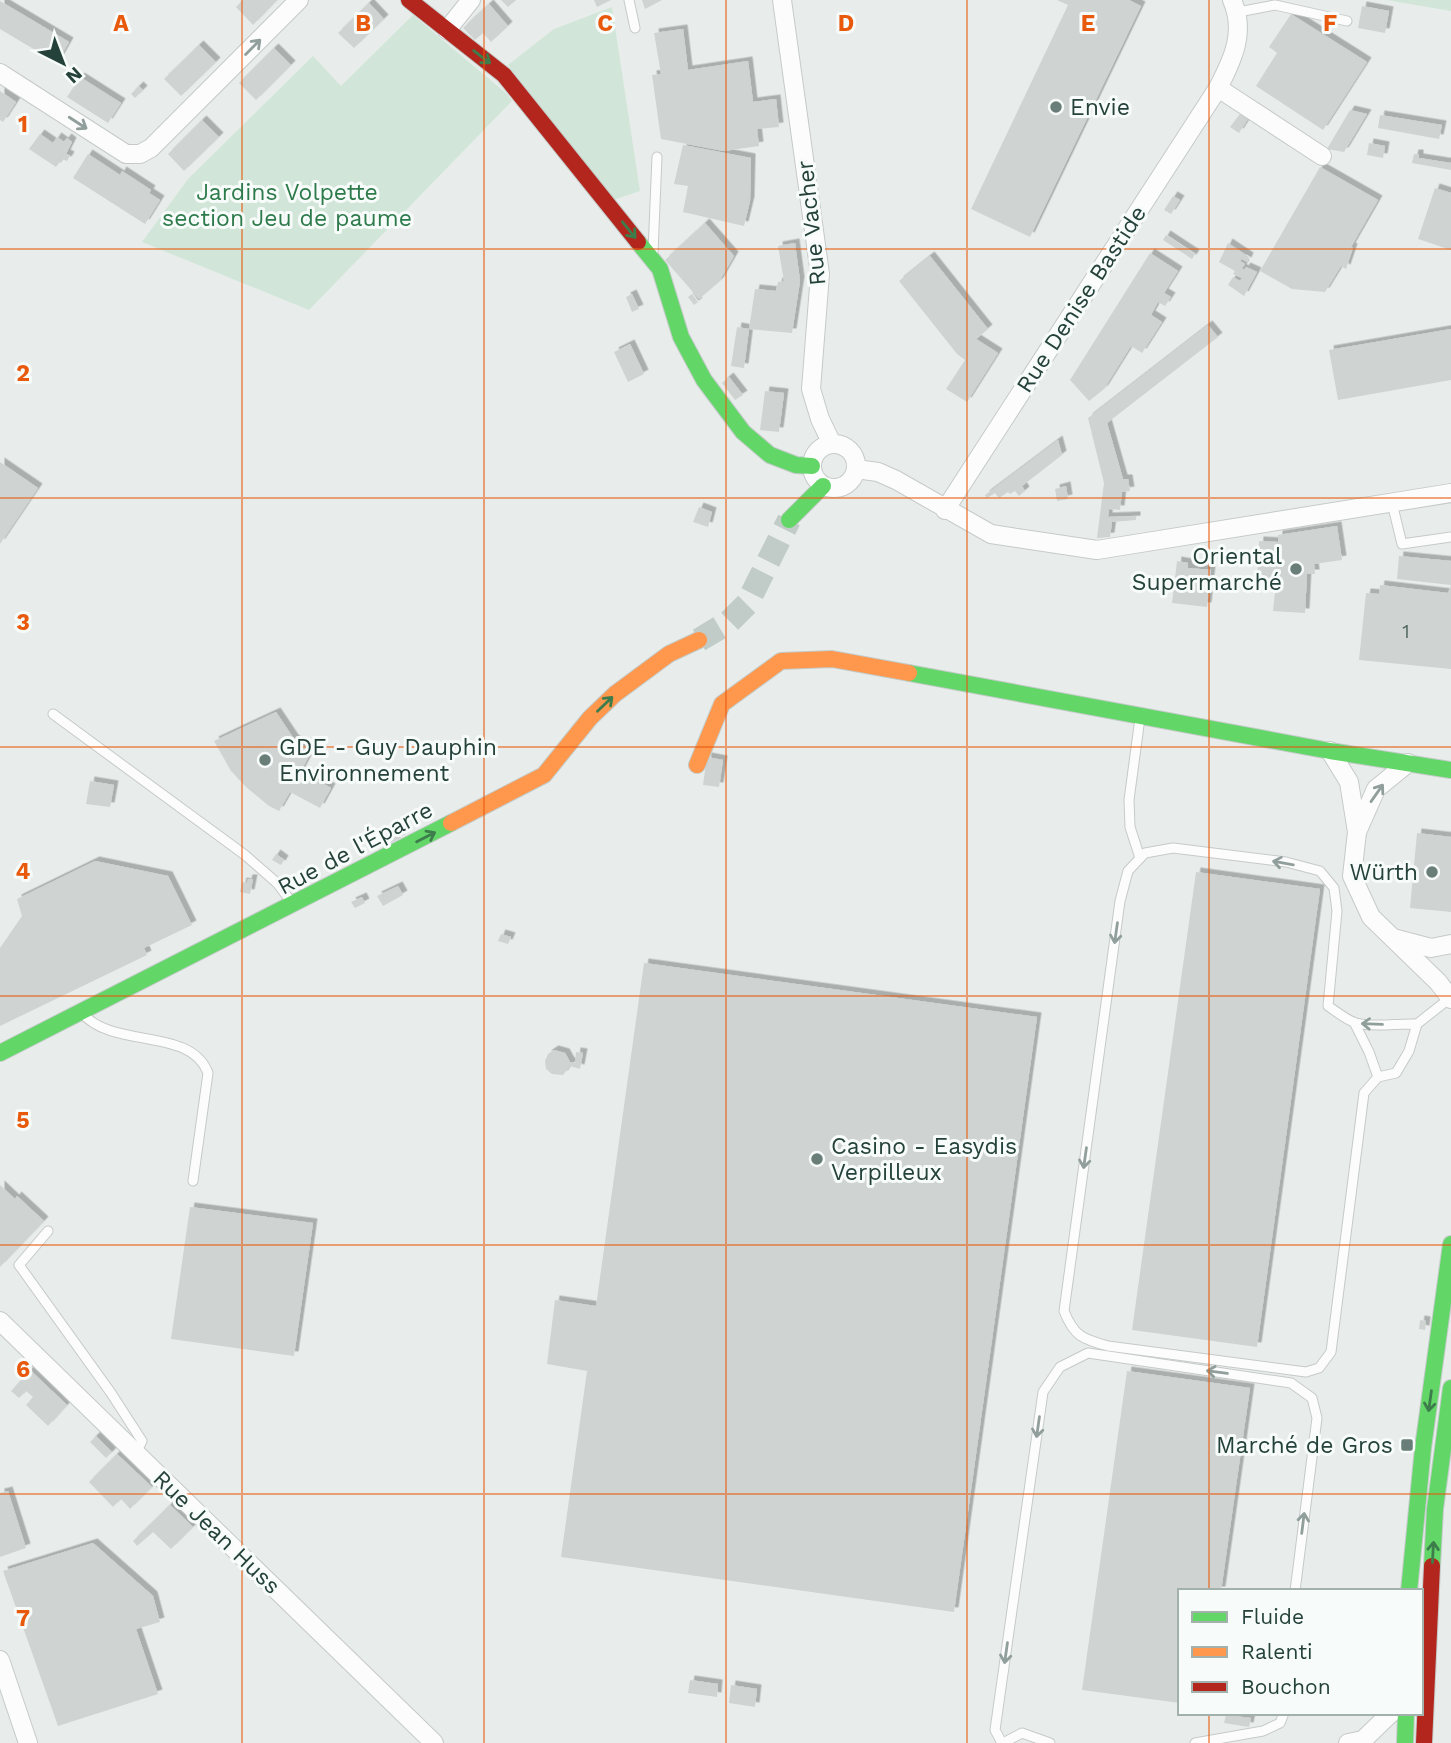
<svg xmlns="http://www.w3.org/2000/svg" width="1451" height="1743" font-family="'Work Sans',sans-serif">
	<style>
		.green { fill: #d1e6d8 }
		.building { fill: #cfd4d2; filter: url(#shadow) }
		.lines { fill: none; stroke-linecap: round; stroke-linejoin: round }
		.secondary-tunnel { stroke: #c1cbc8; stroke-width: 24; stroke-dasharray: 24 12; stroke-linecap: butt }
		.lane-casing { stroke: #c5cac8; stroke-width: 11 }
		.street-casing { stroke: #c5cac8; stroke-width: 20 }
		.fast-casing { stroke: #c3cbc8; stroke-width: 18 }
		.slow-casing { stroke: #c3cbc8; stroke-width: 18 }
		.jam-casing { stroke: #c3cbc8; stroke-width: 18 }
		.lane { stroke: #fcfcfc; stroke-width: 9 }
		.street { stroke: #fcfcfc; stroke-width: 18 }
		.fast { stroke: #63d668; stroke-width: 16 }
		.slow { stroke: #ff974d; stroke-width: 16 }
		.jam { stroke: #b3261e; stroke-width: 16 }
		.oneway { stroke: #909f9b }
		.oneway2 { stroke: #3d7d4c }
		.grid { fill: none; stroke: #e8590c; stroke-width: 2; stroke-opacity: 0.55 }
		.poi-dot { fill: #697e78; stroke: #f7fbf9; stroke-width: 2.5 }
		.labels { text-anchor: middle; stroke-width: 6; stroke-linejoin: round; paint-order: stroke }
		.number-label { font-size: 19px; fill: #506761 }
		.poi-label { font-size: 23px; fill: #24423a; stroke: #f7fbf9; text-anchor: start }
		.park-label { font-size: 23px; fill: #2d7a4b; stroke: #f7fbf9 }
		.street-label { font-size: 23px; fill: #24423a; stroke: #f7fbf9 }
		.grid-label { font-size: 23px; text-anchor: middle; font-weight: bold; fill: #e8590c; stroke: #f7fbf9; stroke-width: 6; stroke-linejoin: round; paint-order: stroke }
	</style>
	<defs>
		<filter id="shadow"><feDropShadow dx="4.5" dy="-4.5" stdDeviation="0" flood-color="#0004"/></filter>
	</defs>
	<rect width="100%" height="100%" fill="#e8edeb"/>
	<!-- green -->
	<g class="green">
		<polygon points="1386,0 1451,0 1451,11"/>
		<polygon points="612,7 640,191 613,200 508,65 554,29"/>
		<polygon points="413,15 507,94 512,101 309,310 142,242 188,179 313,56 341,86"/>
	</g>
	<!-- building -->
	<g class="building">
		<polygon points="243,0 277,0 253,25 236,7"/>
		<polygon points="501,0 516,0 508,7"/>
		<polygon points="594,0 611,0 597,7"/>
		<polygon points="642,0 662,0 645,9"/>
		<polygon points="1057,0 1129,0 1141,6 1030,237 971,209 1068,5"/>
		<polygon points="0,1 69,42 57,63 0,29"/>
		<polygon points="369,3 384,19 354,48 338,33"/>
		<polygon points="489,4 508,26 491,42 483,33 475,40 463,28"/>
		<polygon points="1362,6 1389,11 1385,33 1358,28"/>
		<polygon points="1291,14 1367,62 1323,130 1256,86 1277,53 1269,47"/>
		<polygon points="683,29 688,70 748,61 753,102 776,99 779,127 757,129 759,146 724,151 661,139 652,75 661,74 654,33"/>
		<polygon points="199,45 216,62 181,96 164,79"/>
		<polygon points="274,48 291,65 256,100 239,83"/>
		<polygon points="80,77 121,103 108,123 67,97"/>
		<polygon points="139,86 143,90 135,98 131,94"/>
		<polygon points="0,91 16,102 3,122 0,120"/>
		<polygon points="1350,110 1367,114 1344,152 1327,149"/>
		<polygon points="1240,114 1248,119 1239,133 1230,127"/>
		<polygon points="1380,115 1442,125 1439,139 1378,128"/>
		<polygon points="202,120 219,137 184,171 168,154"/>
		<polygon points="40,134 53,143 57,137 64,142 67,138 72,142 66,154 70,156 67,161 62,159 56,167 29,149"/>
		<polygon points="1369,143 1385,146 1383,158 1367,155"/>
		<polygon points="683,145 751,158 750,201 744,226 683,212 688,186 674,184"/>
		<polygon points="88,154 120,175 122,171 151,190 149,193 160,200 145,224 73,178"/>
		<polygon points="1414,154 1419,154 1419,158 1451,163 1451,170 1412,163"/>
		<polygon points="1320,167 1378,200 1351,247 1353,248 1346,269 1341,266 1325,292 1292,289 1260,271"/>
		<polygon points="1435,188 1451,193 1451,250 1418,239"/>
		<polygon points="1173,196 1180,200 1171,214 1164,210"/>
		<polygon points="705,223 734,256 719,282 699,299 665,260"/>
		<polygon points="1166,235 1195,254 1192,259 1163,240"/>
		<polygon points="795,243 800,281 792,333 749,329 755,289 776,291 778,282 784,281 778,246"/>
		<polygon points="1228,243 1249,257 1247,262 1242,259 1240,261 1245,264 1242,268 1244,270 1246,267 1257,272 1244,296 1228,285 1233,277 1240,281 1242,278 1233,274 1235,271 1219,262"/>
		<polygon points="1150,253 1178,271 1164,293 1171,297 1165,306 1158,302 1151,315 1162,322 1142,353 1131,346 1104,389 1089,401 1070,380"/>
		<polygon points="930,256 988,329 976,339 998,353 967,402 946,389 965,360 957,354 899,281"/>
		<polygon points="632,294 639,309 632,312 626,297"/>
		<polygon points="692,294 698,302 694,305 688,297"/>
		<polygon points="1208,325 1218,337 1107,423 1123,479 1128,479 1130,491 1122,492 1120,510 1109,509 1108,517 1136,516 1136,520 1112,522 1110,537 1097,538 1104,483 1088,418"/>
		<polygon points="737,327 749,329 744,368 731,366"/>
		<polygon points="1451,329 1451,380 1338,400 1329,350"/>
		<polygon points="630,344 644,374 628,382 614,352"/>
		<polygon points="729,377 743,395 735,400 722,383"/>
		<polygon points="765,391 784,393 779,432 760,430"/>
		<polygon points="1058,440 1062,455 1022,486 1025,491 1019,496 1015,491 1010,494 1008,492 999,498 995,493 987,498 985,495"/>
		<polygon points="0,462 38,488 0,544"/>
		<polygon points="1066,486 1068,499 1057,501 1055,489"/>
		<polygon points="699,507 712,512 708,527 693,522"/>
		<polygon points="1337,526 1342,560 1314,564 1315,574 1307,574 1305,613 1273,611 1276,582 1257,581 1259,541 1278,542 1278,535"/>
		<polygon points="1399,556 1451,561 1451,585 1397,579"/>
		<polygon points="1177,561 1188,563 1188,568 1211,570 1207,607 1172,603"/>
		<polygon points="1380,585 1448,593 1451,585 1451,669 1359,660 1366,593 1379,594"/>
		<polygon points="276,712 294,739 311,752 301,771 331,788 320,808 290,792 279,811 269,806 246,787 231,771 214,741"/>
		<polygon points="707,757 723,760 719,787 703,785"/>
		<polygon points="90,781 114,785 110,807 86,804"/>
		<polygon points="397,830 401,838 391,843 387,835"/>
		<polygon points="1417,833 1451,837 1451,912 1410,908"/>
		<polygon points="276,854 284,860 281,865 272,860"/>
		<polygon points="95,861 168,876 192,925 144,948 147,955 0,1026 0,948 22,916 17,899"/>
		<polygon points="1196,872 1320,889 1257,1347 1132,1330"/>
		<polygon points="248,879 253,879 250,894 240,892 242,882 247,883"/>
		<polygon points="398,886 403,895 383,906 377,896"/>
		<polygon points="362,897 365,903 355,908 351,902"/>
		<polygon points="501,934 511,937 508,944 498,941"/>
		<polygon points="644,963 1037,1017 954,1612 561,1557 587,1371 547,1364 555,1300 596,1306"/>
		<polygon points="554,1050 565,1053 570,1062 575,1063 576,1052 583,1053 580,1069 570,1066 563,1075 552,1074 546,1069 545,1061 548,1054"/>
		<polygon points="0,1185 15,1199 17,1196 44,1221 0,1267"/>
		<polygon points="190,1207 313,1223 294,1356 171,1339"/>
		<polygon points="1420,1320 1426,1321 1425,1330 1419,1329"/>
		<polygon points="30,1370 67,1405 48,1426 26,1405 33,1397 26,1391 19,1398 11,1391"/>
		<polygon points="1127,1371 1250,1388 1221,1591 1180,1591 1180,1703 1082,1690"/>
		<polygon points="96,1436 112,1452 106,1458 90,1442"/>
		<polygon points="117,1454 152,1487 130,1509 121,1499 113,1507 89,1482"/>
		<polygon points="8,1491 26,1548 0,1557 0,1493"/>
		<polygon points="170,1505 193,1527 171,1549 153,1532 137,1546 133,1541"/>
		<polygon points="93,1543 153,1596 160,1622 136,1629 158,1694 58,1726 3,1571"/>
		<polygon points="690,1680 718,1684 717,1697 688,1693"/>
		<polygon points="731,1685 757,1689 755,1707 729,1703"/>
		<polygon points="1226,1715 1251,1718 1249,1727 1224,1723"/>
	</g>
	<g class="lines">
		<!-- secondary-tunnel -->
		<polyline class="secondary-tunnel" points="699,640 729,622 747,604 789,520"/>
		<defs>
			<g id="lane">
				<polyline points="629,0 635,28"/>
				<polyline points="1238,12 1275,5 1347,21"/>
				<polyline points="653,252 657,157"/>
				<polyline points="1392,503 1402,544 1451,537"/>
				<polyline points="53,714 245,855 277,883 293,904"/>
				<polyline points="1140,858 1130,827 1129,800 1140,718"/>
				<path d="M83,1014C114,1049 191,1027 208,1073L193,1181"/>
				<path d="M1354,1022L1369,1052L1378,1077L1364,1093L1331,1352L1319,1368L1306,1372L1108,1346C1082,1339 1074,1336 1064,1311L1120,901L1128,871L1145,853L1173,848L1286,862L1320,871L1334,888L1337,911L1328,1006C1336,1011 1346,1020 1356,1023C1376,1028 1397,1023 1417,1024L1409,1051L1396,1073L1378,1077"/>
				<polyline points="1417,1024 1450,998"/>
				<polyline points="48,1231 19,1265 111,1393 142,1441 136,1453"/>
				<polyline points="1002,1743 995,1730 1043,1392 1060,1367 1088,1353 1291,1383 1312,1398 1317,1418 1295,1591"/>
				<polyline points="1003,1743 1022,1733 1050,1743"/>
				<polyline points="1195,1743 1263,1731 1280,1723 1284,1713"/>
			</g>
			<g id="street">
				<polyline points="782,0 820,274 811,389 820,419 832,444"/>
				<polyline points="447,30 471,0"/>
				<polyline points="0,73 126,154 140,154 151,148 299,0"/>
				<polyline points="1218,88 1322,156"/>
				<circle cx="834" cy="466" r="22"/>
				<polyline points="856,469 878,472 896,480 991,534 1097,550 1451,493"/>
				<path d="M945,510L1218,88C1233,59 1246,32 1232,0"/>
				<polyline points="1330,751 1349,782 1357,832 1352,876 1371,917 1438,982 1451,999"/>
				<polyline points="1357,832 1376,789 1408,763"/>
				<polyline points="1393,938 1431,948 1451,944"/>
				<polyline points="0,1321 434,1743"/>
				<polyline points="0,1660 28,1743"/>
				<polyline points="1348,1743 1363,1740 1391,1713"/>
			</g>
			<g id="fast">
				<polyline points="638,242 660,269 681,337 704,380 743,432 770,455 796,465 812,466"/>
				<polyline points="789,520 823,486"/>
				<polyline points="909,673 1330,751 1451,770"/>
				<polyline points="0,1053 451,823"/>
				<polyline points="1432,1566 1435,1509 1451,1388"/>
				<polyline points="1409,1591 1423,1448 1451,1244"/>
				<polyline points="1405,1743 1406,1713"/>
			</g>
			<g id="slow">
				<polyline points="697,765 722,704 781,661 832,659 909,673"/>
				<polyline points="451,823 544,775 590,718 615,694 669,654 699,640"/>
			</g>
			<g id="jam">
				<polyline points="409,0 504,75 638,242"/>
				<polyline points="1424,1743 1432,1566"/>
			</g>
		</defs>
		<!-- lane casing -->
		<use href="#lane" class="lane-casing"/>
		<!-- street casing -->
		<use href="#street" class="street-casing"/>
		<!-- fast casing -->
		<use href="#fast" class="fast-casing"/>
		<!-- slow casing -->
		<use href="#slow" class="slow-casing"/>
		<!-- jam casing -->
		<use href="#jam" class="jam-casing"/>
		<!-- lane -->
		<use href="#lane" class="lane"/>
		<!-- street -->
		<use href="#street" class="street"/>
		<!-- fast -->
		<use href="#fast" class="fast"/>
		<!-- slow -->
		<use href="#slow" class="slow"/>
		<!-- jam -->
		<use href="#jam" class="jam"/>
	</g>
	<!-- one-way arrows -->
	<defs><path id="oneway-shaft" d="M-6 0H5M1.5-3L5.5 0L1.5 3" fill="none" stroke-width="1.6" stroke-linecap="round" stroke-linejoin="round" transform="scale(1.75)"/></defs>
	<g class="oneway">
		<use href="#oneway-shaft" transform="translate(253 47) rotate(-45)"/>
		<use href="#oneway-shaft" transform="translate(78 123) rotate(33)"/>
		<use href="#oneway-shaft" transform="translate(1377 793) rotate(-55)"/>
		<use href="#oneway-shaft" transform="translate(1283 863) rotate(-170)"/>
		<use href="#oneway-shaft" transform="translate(1116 933) rotate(98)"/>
		<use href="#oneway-shaft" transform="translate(1372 1024) rotate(-178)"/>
		<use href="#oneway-shaft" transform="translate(1085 1158) rotate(98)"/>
		<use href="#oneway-shaft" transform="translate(1217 1372) rotate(-172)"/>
		<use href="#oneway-shaft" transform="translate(1038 1427) rotate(98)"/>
		<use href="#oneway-shaft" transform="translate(1303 1523) rotate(-83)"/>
		<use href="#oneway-shaft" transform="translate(1006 1653) rotate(98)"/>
	</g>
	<g class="oneway2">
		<use href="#oneway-shaft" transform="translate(482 57) rotate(38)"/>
		<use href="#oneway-shaft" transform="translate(629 230) rotate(51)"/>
		<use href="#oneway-shaft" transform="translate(605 704) rotate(-44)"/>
		<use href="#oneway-shaft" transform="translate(426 837) rotate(-27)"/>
		<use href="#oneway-shaft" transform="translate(1430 1401) rotate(98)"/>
		<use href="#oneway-shaft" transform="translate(1433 1552) rotate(-87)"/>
	</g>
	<!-- grid -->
	<path class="grid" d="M242,0V1743M484,0V1743M726,0V1743M967,0V1743M1209,0V1591M0,249H1451M0,498H1451M0,747H1451M0,996H1451M0,1245H1451M0,1494H1451M1209,1713V1743"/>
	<!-- markers -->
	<g class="poi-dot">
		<circle cx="1056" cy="107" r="7"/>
		<circle cx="1296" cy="569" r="7"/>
		<circle cx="265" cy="760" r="7"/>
		<circle cx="1432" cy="872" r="7"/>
		<circle cx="817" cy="1159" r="7"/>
		<rect x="1400" y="1438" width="14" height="14" rx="3.5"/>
	</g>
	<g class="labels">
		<!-- number labels -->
		<g class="number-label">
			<text x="1406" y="638">1</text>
		</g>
		<!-- poi labels -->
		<g class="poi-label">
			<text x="1070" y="115">Envie</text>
			<text x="1282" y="564" text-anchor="end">Oriental<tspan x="1282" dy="26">Supermarché</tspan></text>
			<text x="279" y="755">GDE - Guy Dauphin<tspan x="279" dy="26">Environnement</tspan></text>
			<text x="1418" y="880" text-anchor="end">Würth</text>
			<text x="831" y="1154">Casino - Easydis<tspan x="831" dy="26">Verpilleux</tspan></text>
			<text x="1393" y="1453" text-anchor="end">Marché de Gros</text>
		</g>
		<!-- park labels -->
		<g class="park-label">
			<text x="287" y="200">Jardins Volpette<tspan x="287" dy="26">section Jeu de paume</tspan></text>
		</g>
		<!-- street labels -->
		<g class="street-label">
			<text transform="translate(811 223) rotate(-96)" y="8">Rue Vacher</text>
			<text transform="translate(1081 299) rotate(-57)" y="8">Rue Denise Bastide</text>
			<text transform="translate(355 848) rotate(-28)" y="8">Rue de l'Éparre</text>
			<text transform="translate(217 1532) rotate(44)" y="8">Rue Jean Huss</text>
		</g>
	</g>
	<g class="grid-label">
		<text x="121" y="31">A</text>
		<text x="363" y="31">B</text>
		<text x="605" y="31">C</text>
		<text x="846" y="31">D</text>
		<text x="1088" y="31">E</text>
		<text x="1330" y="31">F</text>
		<text x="23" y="132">1</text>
		<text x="23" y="381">2</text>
		<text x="23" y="630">3</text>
		<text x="23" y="879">4</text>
		<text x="23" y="1128">5</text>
		<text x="23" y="1377">6</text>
		<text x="23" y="1626">7</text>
	</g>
	<!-- legend -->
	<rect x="1178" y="1589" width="245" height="126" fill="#f7fbf9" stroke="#a3b1ad" stroke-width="2"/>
	<rect x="1192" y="1612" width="35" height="10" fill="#63d668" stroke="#a3b1ad" stroke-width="2"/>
	<text x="1241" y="1624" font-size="21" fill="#24423a">Fluide</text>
	<rect x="1192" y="1647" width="35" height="10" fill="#ff974d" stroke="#a3b1ad" stroke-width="2"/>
	<text x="1241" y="1659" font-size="21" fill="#24423a">Ralenti</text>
	<rect x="1192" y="1682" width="35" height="10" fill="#b3261e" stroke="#a3b1ad" stroke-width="2"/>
	<text x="1241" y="1694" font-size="21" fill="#24423a">Bouchon</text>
	<!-- north arrow -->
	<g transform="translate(63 63) rotate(138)" stroke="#f7fbf9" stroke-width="5" paint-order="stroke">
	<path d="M0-5L12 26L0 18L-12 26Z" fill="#24423a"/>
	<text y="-10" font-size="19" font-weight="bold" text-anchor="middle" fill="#24423a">N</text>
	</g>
</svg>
